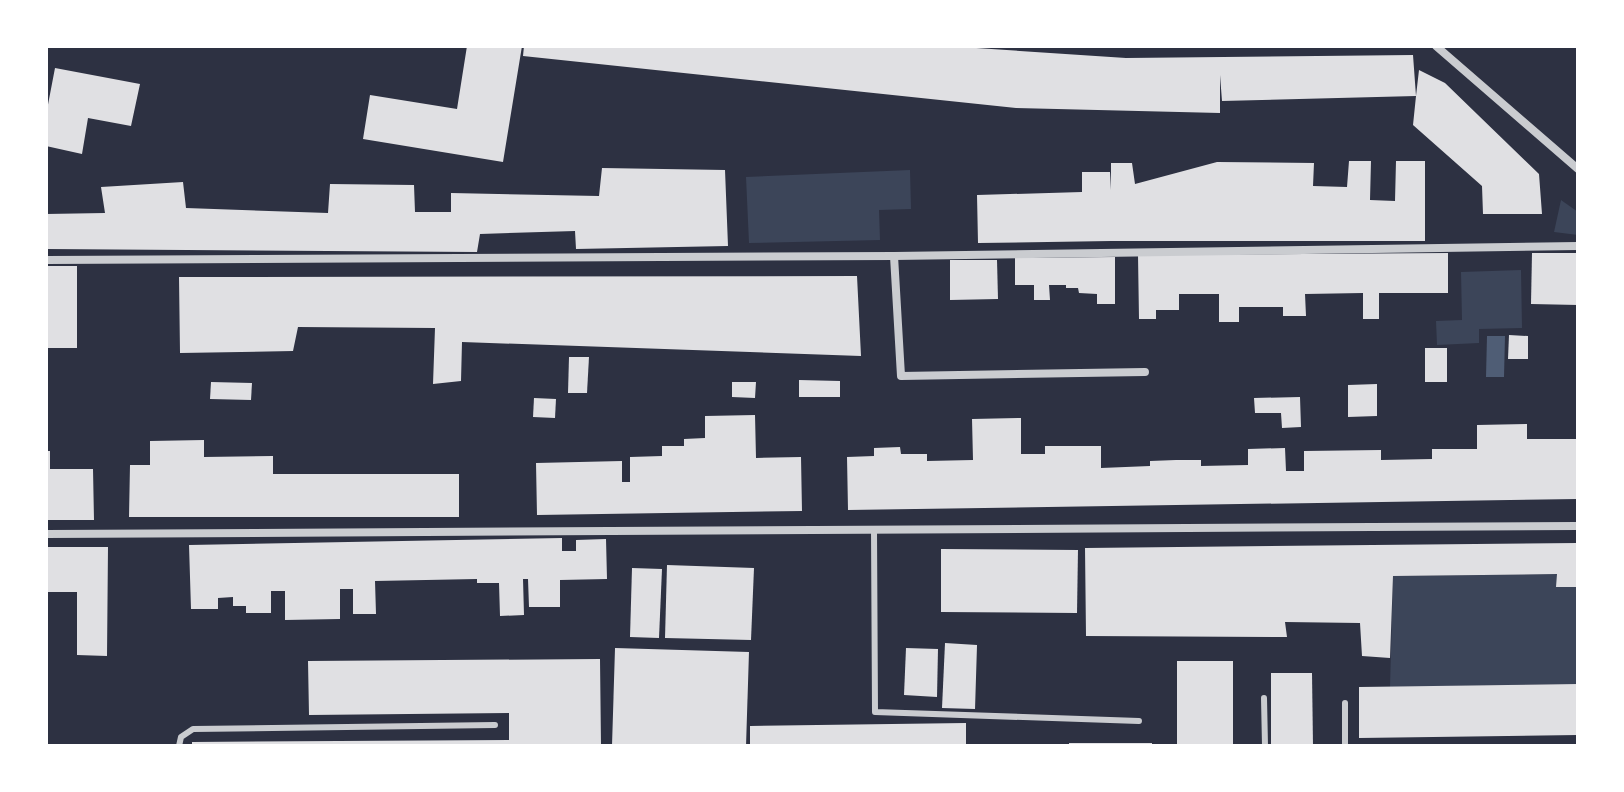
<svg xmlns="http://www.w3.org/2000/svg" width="1624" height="792" font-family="Barlow,sans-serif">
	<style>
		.green { fill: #3c4559 }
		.water { fill: #4f5d75 }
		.building { fill: #e0e0e3 }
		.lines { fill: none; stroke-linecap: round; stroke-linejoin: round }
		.service { stroke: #caccd0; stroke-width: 6 }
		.minor { stroke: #caccd0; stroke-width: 8 }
	</style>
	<rect width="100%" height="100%" fill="#2d3142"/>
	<!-- green -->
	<g class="green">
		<polygon points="910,170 911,209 879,210 880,240 749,243 746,177"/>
		<polygon points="1561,200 1578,212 1578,235 1554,232"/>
		<polygon points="1521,270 1522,328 1479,329 1479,343 1437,345 1436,321 1462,320 1461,272"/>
		<polygon points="1557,574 1557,586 1578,587 1578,684 1390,687 1393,576"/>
	</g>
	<!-- water -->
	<polygon class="water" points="1487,336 1505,336 1504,377 1486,377"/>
	<!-- building -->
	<g class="building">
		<polygon points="467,46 522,46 503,162 363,139 370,95 457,109"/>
		<polygon points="524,46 946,46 1126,58 1413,55 1416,96 1419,70 1445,83 1539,174 1542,214 1483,214 1482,186 1413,125 1416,96 1222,101 1220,75 1220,113 1016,108 523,56"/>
		<polygon points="55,68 140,84 131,126 88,118 82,154 46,146 46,115"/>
		<polygon points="1349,161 1371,161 1370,200 1395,201 1396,161 1425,161 1425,241 1111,241 978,243 977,195 1082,192 1082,172 1110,172 1111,190 1111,163 1132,163 1135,184 1217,162 1314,163 1313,186 1347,187"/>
		<polygon points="602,168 725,170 728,246 576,249 575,231 480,234 477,252 46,249 46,214 105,213 101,187 183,182 186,208 328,213 330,184 414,185 415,212 451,212 451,193 599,196"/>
		<polygon points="1448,253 1448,293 1379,293 1379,319 1363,319 1363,293 1305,294 1306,316 1283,316 1283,307 1239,307 1239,322 1219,322 1219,294 1179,294 1179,310 1156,310 1156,319 1139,319 1138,255"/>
		<polygon points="1532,253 1578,253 1578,305 1531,304"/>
		<polygon points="1115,257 1115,304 1097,304 1097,294 1079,293 1078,288 1066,288 1066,285 1049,285 1050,300 1034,300 1034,285 1015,285 1015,258"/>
		<polygon points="950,260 997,260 998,299 950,300"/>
		<rect x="46" y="266" width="31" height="82"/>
		<polygon points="857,276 861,356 462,342 461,381 433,384 435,328 298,327 293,351 180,353 179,277"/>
		<polygon points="1509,335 1528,336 1528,359 1508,359"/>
		<rect x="1425" y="348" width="22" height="34"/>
		<polygon points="569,357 589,357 587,393 568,393"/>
		<polygon points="799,380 840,381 840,397 799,397"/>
		<polygon points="211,382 252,383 251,400 210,399"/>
		<polygon points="732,382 756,382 755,398 732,397"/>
		<polygon points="1377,384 1377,416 1348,417 1348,385"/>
		<polygon points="1300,397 1301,427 1282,428 1281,413 1255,413 1254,398"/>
		<polygon points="534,398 556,399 555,418 533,417"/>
		<polygon points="755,415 756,458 801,457 802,511 537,515 536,463 622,461 622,482 630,482 630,457 662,456 662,446 684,446 684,439 705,438 705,416"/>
		<polygon points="1021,418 1021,454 1045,454 1045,446 1101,446 1101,468 1150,466 1150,461 1176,460 1201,460 1201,466 1248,465 1248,449 1285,448 1286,471 1304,471 1304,451 1381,450 1381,460 1432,459 1432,449 1477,449 1477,425 1527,424 1527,439 1578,439 1578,499 848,510 847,457 874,456 874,448 900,447 901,454 927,454 927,461 973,460 972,419"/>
		<polygon points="204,440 204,457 273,456 273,474 459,474 459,517 129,517 130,465 150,465 150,441"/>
		<polygon points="46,451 50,451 50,469 93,469 94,520 46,520"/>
		<polygon points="562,538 562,551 576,551 576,540 606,539 607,579 560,580 560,607 529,607 528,579 523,579 524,615 500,616 499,583 477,583 477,579 375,581 376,614 353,614 353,589 340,589 340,619 285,620 285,591 271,591 271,613 246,613 246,606 233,606 233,597 218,598 218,609 191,609 189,545"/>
		<polygon points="1578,543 1578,587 1556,587 1557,574 1393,576 1390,658 1362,656 1360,623 1285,622 1287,637 1086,636 1085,548"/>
		<polygon points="46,547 108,547 107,656 77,655 77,592 46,592"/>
		<polygon points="941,549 1078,550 1077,613 941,612"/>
		<polygon points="667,565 754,568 751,640 665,638"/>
		<polygon points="632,568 662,569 659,638 630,637"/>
		<polygon points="945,643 977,645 975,709 942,708"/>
		<polygon points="615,648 749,652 746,746 612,746"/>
		<polygon points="906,648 938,649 937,697 904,695"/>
		<polygon points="600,659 601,746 192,746 192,742 509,740 509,713 309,715 308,661"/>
		<rect x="1177" y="661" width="56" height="85"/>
		<polygon points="1271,673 1312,673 1313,746 1271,746"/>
		<polygon points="1578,684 1578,735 1359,738 1359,687"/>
		<polygon points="966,723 966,746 750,746 750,726"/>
		<rect x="1069" y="743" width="83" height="3"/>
	</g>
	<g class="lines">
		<!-- service -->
		<g class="service">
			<polyline points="874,530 875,712 1139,721"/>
			<polyline points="1264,698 1265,746"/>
			<polyline points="179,746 181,737 193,729 495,725"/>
			<polyline points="1345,746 1345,703"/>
		</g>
		<!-- minor -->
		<g class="minor">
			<polyline points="1436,46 1578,169"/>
			<polyline points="894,256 901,376 1145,372"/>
			<polyline points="46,260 894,256 1578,246"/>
			<polyline points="46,534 1578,526"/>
		</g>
	</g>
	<!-- border -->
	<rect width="1624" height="792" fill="none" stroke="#ffffff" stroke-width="96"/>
</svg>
